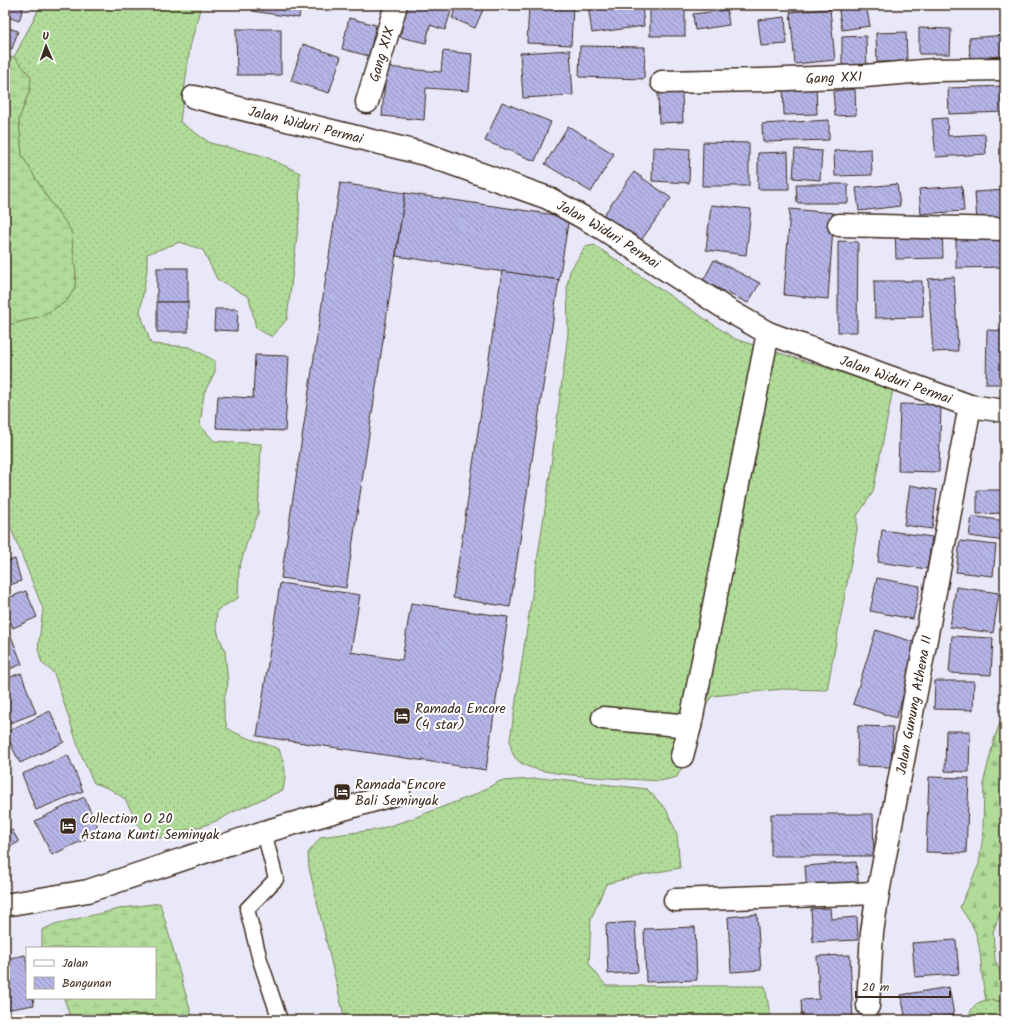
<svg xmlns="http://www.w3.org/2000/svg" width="1010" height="1025" font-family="Kalam,sans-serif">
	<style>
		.forest { fill: url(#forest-firs); stroke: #76825b }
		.wetland { fill: url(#wetland-marsh); stroke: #76825b }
		.garden { fill: url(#garden-dots); stroke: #76825b }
		.building { fill: url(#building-back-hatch); stroke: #3b2a1e }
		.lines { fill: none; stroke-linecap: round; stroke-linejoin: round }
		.service-casing { stroke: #3b2a1e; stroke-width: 17 }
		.minor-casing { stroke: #3b2a1e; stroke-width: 25 }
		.service { stroke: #fff; stroke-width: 14 }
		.minor { stroke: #fff; stroke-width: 22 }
		.labels { text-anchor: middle; stroke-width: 4; stroke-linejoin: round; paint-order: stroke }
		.street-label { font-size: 14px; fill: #3b2a1e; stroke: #fff }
		.poi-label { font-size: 14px; fill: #3b2a1e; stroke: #fff; text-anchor: start }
	</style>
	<defs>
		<pattern id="forest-firs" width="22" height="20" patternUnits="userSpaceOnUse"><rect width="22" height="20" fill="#b0db98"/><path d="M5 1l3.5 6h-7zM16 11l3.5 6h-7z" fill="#98bc83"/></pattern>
		<pattern id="wetland-marsh" width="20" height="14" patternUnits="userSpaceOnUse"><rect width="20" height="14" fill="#b0db98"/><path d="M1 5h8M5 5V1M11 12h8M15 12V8" fill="none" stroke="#98bc83"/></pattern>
		<pattern id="garden-dots" width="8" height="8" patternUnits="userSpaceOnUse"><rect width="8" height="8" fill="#b0db98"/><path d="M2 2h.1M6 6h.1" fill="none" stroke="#98bc83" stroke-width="1.8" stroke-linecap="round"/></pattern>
		<pattern id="building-back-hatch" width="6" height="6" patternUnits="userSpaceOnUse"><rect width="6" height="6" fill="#b5b4e6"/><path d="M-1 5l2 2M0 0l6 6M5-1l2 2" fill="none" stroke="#9493ba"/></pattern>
	</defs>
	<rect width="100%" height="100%" fill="#e9e8f8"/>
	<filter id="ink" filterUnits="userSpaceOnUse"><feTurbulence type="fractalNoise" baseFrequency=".025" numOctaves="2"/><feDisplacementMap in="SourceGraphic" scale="8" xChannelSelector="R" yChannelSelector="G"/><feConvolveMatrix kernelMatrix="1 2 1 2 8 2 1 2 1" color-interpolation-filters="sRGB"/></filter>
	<g filter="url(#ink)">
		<!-- forest -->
		<path class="forest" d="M1005,711V900L993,932L995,960L1001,973L1003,987L1000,1001L986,1000C980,977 983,952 975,931C971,923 965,915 960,907L979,864L983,835L984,780L995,736Z"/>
		<!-- wetland -->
		<g class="wetland">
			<polygon points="14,57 31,76 30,90 19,119 22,155 45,194 71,230 76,274 75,288 67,301 42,316 5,326 5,58"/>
			<polygon points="160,903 193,1020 71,1020 64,998 155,998 155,948 42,948 42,930 55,924 123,908"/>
		</g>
		<!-- garden -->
		<g class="garden">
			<path d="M41,5H201L190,47L180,122L210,143L264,156L300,173L299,220L287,319L272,337L256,328L249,297L217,279L203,250L180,242L147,254V270L140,312L151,344L190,347L215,361V372L204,393L200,425L214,441L261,444L258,515L247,542L239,569L238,598L217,610L216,624L219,637L225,650L228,684L224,699V714L227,728C244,739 261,741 279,749C285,766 287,772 283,790L233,812L221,819L203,826L188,829L160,838L146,836L138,824L125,799L110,789L94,783L81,755L54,673L42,663L38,649L43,609L5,513V326L42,316L67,301L75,288L76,274L71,230L45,194L22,155L19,119L30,90L31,76L14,57Z"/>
			<path d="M594,245L735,339L893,389L873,492L857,516V530L827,690L783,689L712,696L696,721L683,765L677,777L661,781C634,779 539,777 521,763C512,757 511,750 510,740L547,496L568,334L567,286L570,271L585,247Z"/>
			<polygon points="550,778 647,789 666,809 677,834 680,868 635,876 606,884 591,919 589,964 606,986 765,986 771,1020 345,1020 309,868 308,853 321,837 380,829 408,820 474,795 500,781"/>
			<path d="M986,1000L1005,1002V1020H967C972,1009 973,1003 986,1000Z"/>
		</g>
		<!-- building -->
		<g class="building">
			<polygon points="5,5 24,5 19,21 5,16"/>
			<polygon points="253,5 301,5 299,18 252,11"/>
			<polygon points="407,5 453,5 445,30 430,25 426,43 400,37"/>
			<polygon points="457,5 485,5 475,28 452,18"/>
			<polygon points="529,5 573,5 571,45 527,43"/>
			<polygon points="588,5 642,5 644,26 592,33"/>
			<rect x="650" y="5" width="35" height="31"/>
			<polygon points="694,5 719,5 719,7 694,8"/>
			<polygon points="838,5 866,5 870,26 842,30"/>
			<polygon points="830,9 835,60 795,64 790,12"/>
			<polygon points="727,10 729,25 695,30 693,14"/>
			<polygon points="785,17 787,44 761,46 758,20"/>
			<polygon points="349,18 376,25 369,56 342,49"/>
			<polygon points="5,27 18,31 12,49 5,47"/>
			<polygon points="919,28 951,29 950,54 919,54"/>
			<polygon points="236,29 281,29 281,75 237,75"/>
			<polygon points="906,32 907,62 877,62 876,33"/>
			<polygon points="1005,35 1005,56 970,58 969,38"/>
			<polygon points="866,36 867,73 842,73 842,37"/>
			<polygon points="303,44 341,57 329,93 291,81"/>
			<polygon points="580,46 645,47 644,79 579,77"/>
			<polygon points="570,50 573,95 523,98 520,53"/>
			<polygon points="443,51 472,54 469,91 426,88 424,120 382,116 386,67 441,72"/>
			<polygon points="816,84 817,114 784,115 783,85"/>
			<polygon points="1005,86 1005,112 949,114 948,88"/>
			<polygon points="855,89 856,115 835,116 833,91"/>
			<polygon points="658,93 682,93 683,122 659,123"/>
			<polygon points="502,102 551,122 535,161 485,141"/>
			<polygon points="947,118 948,136 985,134 986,154 936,157 932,119"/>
			<polygon points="829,120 829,140 763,142 762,124"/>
			<polygon points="568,126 614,154 591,192 545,164"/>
			<polygon points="703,142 749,143 749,186 702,186"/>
			<polygon points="653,147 690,149 689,183 652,181"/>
			<polygon points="795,149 822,151 820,180 793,178"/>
			<polygon points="871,149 872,175 835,176 834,151"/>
			<polygon points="788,152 789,189 758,189 758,153"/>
			<polygon points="634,172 671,198 640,242 603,216"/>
			<polygon points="340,183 405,193 346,588 281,578"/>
			<polygon points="796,184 848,184 848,203 797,203"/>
			<polygon points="897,184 900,206 859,211 856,188"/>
			<polygon points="962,186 964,211 921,214 919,189"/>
			<polygon points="1005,190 1005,221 977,223 975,192"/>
			<polygon points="405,193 569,217 559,280 396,256"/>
			<polygon points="711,205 751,209 746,255 706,250"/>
			<polygon points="790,209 834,213 828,299 784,295"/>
			<polygon points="942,227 943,258 896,259 895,229"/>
			<polygon points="1005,233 1005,267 956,268 956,234"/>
			<polygon points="838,241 858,242 857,332 838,332"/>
			<polygon points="714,260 760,283 748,303 703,281"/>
			<rect x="157" y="268" width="31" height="34"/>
			<polygon points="502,271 559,280 510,607 453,598"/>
			<polygon points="954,277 958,351 933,352 928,279"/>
			<polygon points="874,281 922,281 923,317 875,318"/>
			<rect x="157" y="302" width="31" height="30"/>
			<polygon points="215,309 238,309 237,331 214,330"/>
			<polygon points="987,330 1005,331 1005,384 986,384"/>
			<polygon points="255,355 289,356 285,431 216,428 218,396 253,398"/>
			<polygon points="900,404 941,405 939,472 898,471"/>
			<polygon points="910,485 937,490 932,529 904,525"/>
			<polygon points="977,490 1005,490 1005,513 977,514"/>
			<polygon points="972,516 1005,521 1005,541 969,536"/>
			<polygon points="882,530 932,537 927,569 878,562"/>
			<polygon points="960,541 996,545 993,576 956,572"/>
			<polygon points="15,559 21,581 5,587 5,562"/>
			<polygon points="877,578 920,586 913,619 870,611"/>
			<polygon points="280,583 360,595 351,652 402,660 411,603 508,617 486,770 257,736"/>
			<polygon points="956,587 999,593 993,633 950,627"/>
			<polygon points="26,591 37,617 13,628 5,610 5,599"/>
			<polygon points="876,630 920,644 896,718 853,704"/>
			<polygon points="11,636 22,664 5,671 5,639"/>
			<polygon points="952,636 993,638 991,675 949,673"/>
			<polygon points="21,673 36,713 5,725 5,679"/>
			<polygon points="935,681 974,681 973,710 934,709"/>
			<polygon points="50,711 64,742 20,763 5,733"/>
			<polygon points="858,726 893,727 891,767 857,766"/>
			<polygon points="946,731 970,731 969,772 945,771"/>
			<polygon points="68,755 83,791 36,810 22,774"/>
			<polygon points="929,777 969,778 966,853 926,852"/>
			<polygon points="84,797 100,832 52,855 35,821"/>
			<polygon points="771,814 873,814 874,856 771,856"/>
			<polygon points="12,830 19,842 5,849 5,834"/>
			<polygon points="856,862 859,889 807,894 805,866"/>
			<polygon points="830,908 831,919 857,917 858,940 813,942 811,909"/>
			<polygon points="757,914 761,970 731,972 728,917"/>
			<polygon points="635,922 638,972 608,974 606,924"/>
			<polygon points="695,927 697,980 646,982 644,929"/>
			<polygon points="956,940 959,974 915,977 912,943"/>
			<polygon points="25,955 27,965 27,998 33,998 34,1005 5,1010 5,959"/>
			<polygon points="850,955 853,1020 802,1020 801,1000 819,999 817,956"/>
			<polygon points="949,987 954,1015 926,1020 906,1020 901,995"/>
		</g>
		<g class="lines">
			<defs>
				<polyline id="service" points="264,832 276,879 247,909 260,960 280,1020"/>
				<g id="minor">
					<path id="s1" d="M662,82L762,80L865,76L935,70L1005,69"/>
					<path id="s2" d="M194,97L425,154L548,198L602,228L728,310L768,333L970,406L1005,411"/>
					<path id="s3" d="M367,102L396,5"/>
					<polyline points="839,225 1005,229"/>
					<polyline points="603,718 690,726"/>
					<polyline points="682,756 690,726 768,333"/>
					<polyline points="675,900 878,893"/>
					<polyline points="5,905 88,891 264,832 399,793"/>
					<path id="s4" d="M868,1006L872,932L878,893L970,406"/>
				</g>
			</defs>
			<!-- service casing -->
			<use href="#service" class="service-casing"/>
			<!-- minor casing -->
			<use href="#minor" class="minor-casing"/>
			<!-- service -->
			<use href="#service" class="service"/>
			<!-- minor -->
			<use href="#minor" class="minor"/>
		</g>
	</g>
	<!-- icons -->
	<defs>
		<symbol id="hotel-square" viewBox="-11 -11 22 22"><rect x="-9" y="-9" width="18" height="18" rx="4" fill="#3b2a1e" stroke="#fff"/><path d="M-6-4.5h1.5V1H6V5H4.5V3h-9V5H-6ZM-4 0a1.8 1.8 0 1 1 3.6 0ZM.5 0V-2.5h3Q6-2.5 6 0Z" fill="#fff"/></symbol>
	</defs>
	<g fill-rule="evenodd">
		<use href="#hotel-square" x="392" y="706" width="20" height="20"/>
		<use href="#hotel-square" x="332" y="782" width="20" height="20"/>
		<use href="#hotel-square" x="58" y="816" width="20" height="20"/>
	</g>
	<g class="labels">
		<!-- street labels -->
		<g class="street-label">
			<text dy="5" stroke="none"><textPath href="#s3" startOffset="50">Gang XIX</textPath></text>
			<text dy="5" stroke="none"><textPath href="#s1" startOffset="172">Gang XXI</textPath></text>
			<text dy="5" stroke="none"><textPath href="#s2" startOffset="115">Jalan Widuri Permai</textPath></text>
			<text dy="5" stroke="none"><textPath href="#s2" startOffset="439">Jalan Widuri Permai</textPath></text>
			<text dy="5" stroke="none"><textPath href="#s2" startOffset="763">Jalan Widuri Permai</textPath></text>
			<text dy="5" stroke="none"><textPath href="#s4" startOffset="305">Jalan Gunung Athena II</textPath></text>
		</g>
		<!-- poi labels -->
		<g class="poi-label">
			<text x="415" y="713">Ramada Encore<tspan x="415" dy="16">(4 star)</tspan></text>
			<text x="355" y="789">Ramada Encore<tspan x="355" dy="16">Bali Seminyak</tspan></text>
			<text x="81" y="823">Collection O 20<tspan x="81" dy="16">Astana Kunti Seminyak</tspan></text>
		</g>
	</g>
	<!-- margin -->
	<rect width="1010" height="1025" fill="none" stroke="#fff" stroke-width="20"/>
	<rect x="10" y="10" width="990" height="1005" fill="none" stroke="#3b2a1e" stroke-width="1.5" filter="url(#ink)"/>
	<!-- legend -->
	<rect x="26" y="947" width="130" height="52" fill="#ffffff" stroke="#b1aaa5"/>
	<rect x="34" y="960" width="20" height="6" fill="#ffffff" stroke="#b1aaa5"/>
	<text x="62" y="967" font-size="12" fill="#3b2a1e">Jalan</text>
	<rect x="34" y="977" width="20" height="12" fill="url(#building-back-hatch)" stroke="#b1aaa5"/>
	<text x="62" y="987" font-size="12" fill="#3b2a1e">Bangunan</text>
	<!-- north arrow -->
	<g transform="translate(46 46) rotate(358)" stroke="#ffffff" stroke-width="3" paint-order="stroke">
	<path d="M0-3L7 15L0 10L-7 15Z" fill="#3b2a1e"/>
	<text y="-6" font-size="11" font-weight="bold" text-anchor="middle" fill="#3b2a1e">U</text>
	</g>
	<!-- scale -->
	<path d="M856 991v6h94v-6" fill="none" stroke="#3b2a1e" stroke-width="2"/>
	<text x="862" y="991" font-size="12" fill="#3b2a1e" stroke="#ffffff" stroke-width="3" paint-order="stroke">20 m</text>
</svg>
